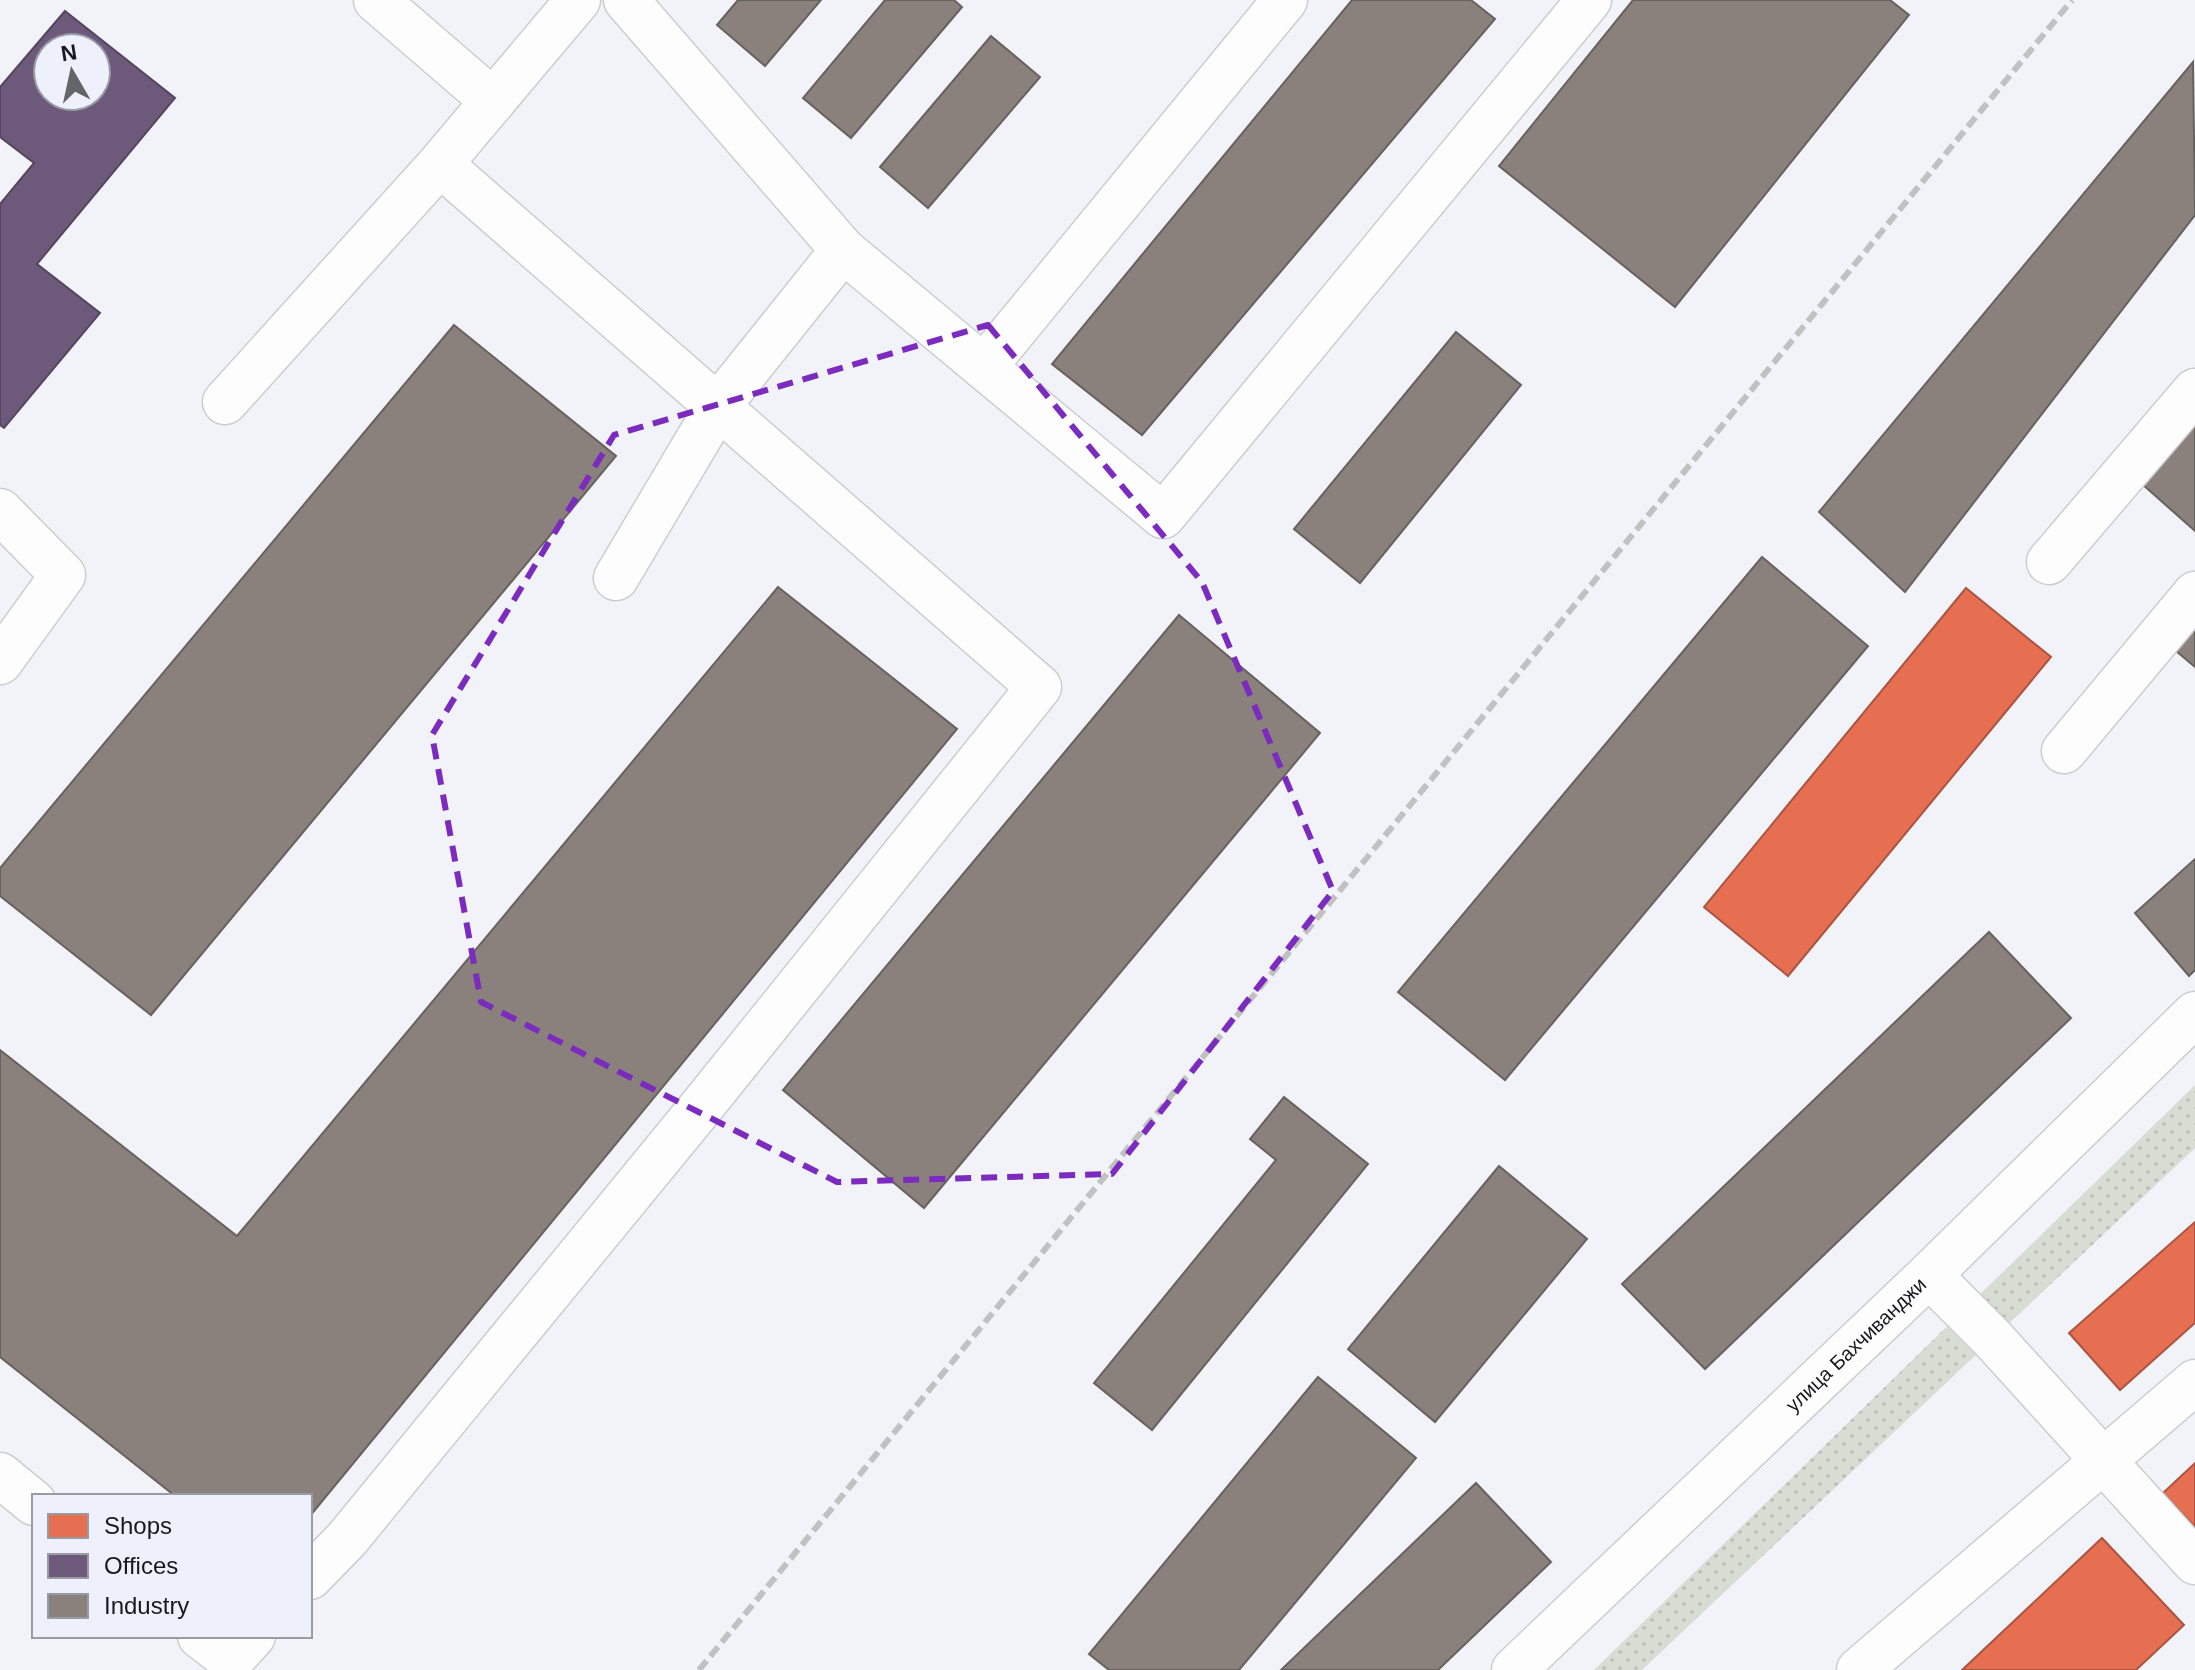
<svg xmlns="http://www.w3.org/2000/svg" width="2195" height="1670" font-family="Arial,sans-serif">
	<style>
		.grass { fill: url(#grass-dots) }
		.shops { fill: #e76f51; stroke: #a95541; stroke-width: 2 }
		.offices { fill: #6d597a; stroke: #54465e; stroke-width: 2; fill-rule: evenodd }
		.industry { fill: #8a817c; stroke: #68625f; stroke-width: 2 }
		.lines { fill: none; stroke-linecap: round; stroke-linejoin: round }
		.minor-casing { stroke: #cccdd2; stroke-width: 47 }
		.major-casing { stroke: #cccdd2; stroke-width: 47 }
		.minor { stroke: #fdfdfe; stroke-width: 44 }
		.major { stroke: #fdfdfe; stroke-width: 44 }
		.rail { stroke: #c1c1c2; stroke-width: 6; stroke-dasharray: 12 6; stroke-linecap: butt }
		.marked { fill: none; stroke: #7b2cbf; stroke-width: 6; stroke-dasharray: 16 10; stroke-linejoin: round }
		.labels { text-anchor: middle; stroke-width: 8; stroke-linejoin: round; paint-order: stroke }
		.street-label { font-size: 20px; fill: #18191c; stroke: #eef1fc }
	</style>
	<defs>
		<pattern id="grass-dots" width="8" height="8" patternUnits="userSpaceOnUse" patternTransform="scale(2)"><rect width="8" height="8" fill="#d8ddd4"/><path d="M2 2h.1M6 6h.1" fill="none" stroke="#b9bdb5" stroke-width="1.8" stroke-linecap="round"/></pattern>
	</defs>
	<rect width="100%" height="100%" fill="#f2f3f8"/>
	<!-- grass -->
	<polygon class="grass" points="2195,1085 2195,1148 1642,1670 1594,1670"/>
	<!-- shops -->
	<g class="shops">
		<polygon points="1966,588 2051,657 1788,976 1704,907"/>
		<polygon points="2195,1222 2195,1323 2120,1390 2069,1333"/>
		<polygon points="2195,1463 2195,1527 2163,1493"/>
		<polygon points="2102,1538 2184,1625 2136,1670 1962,1670"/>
	</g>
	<!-- offices -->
	<path class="offices" d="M65,11L175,98L37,264L100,313L4,428L0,425V204L34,163L0,137V87ZM48,48H96V96H48Z"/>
	<!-- industry -->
	<g class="industry">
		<polygon points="738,0 821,0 765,66 717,25"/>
		<polygon points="885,0 954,0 962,7 851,138 803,98"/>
		<polygon points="1352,0 1471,0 1495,19 1142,435 1052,364"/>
		<polygon points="1633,0 1890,0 1909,15 1675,307 1499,166"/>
		<polygon points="991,36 1040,77 928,208 880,167"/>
		<polygon points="2193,62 2195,215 1905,592 1819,512"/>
		<polygon points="454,325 616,456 151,1015 0,896 0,868"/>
		<polygon points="1456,332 1521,385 1360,583 1294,529"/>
		<polygon points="2195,404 2195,531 2133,476"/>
		<polygon points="1762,557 1868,646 1505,1080 1398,992"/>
		<polygon points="778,587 957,729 310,1516 310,1496 175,1496 0,1357 0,1050 237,1236"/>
		<polygon points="2195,613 2195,667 2169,645"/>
		<polygon points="1179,615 1320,733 924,1208 783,1090"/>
		<polygon points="2195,859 2195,970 2189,976 2135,913"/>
		<polygon points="1989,932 2071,1018 1705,1369 1622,1284"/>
		<polygon points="1284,1097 1368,1164 1152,1430 1094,1383 1276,1160 1250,1139"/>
		<polygon points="1499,1166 1587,1239 1435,1422 1348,1349"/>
		<polygon points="1318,1377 1416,1458 1239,1670 1109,1670 1089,1654"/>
		<polygon points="1476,1483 1551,1562 1438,1670 1281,1670"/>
	</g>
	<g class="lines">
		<defs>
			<g id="minor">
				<polyline points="376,0 493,101"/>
				<polyline points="626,0 843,250 1163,516 1589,0"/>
				<polyline points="984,367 1285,0"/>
				<polyline points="225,402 440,164 578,0"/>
				<polyline points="0,511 63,575 0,662"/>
				<polyline points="2049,562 2195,391"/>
				<polyline points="616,578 718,406 843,250"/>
				<polyline points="2064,751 2195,594"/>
				<polyline points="1929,1275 1993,1339 2195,1562"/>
				<polyline points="0,1475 34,1503"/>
				<polyline points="310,1577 347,1539 702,1106 1039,687 440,164"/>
				<polyline points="200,1636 231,1660 253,1636"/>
				<polyline points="1859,1670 2195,1382"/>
			</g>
			<g id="major">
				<path id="s1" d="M1514,1670L1929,1275L2195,1014"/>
			</g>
		</defs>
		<!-- minor casing -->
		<use href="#minor" class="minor-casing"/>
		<!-- major casing -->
		<use href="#major" class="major-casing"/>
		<!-- minor -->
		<use href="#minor" class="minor"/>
		<!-- major -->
		<use href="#major" class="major"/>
		<!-- rail -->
		<polyline class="rail" points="699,1670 2072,0"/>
	</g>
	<!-- marked area -->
	<path class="marked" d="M988,325L1202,582L1333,891L1112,1174L837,1182L481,1002L432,735L614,435Z"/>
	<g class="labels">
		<!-- street labels -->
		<g class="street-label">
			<text dy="7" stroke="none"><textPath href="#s1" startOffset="472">улица Бахчиванджи</textPath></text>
		</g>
	</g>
	<!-- legend -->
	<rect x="32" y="1494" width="280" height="144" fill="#eef1fc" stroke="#989ba2" stroke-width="2"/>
	<rect x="48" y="1514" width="40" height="24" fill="#e76f51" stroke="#989ba2" stroke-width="2"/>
	<text x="104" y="1534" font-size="24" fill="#18191c">Shops</text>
	<rect x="48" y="1554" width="40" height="24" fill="#6d597a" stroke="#989ba2" stroke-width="2"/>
	<text x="104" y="1574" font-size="24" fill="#18191c">Offices</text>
	<rect x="48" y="1594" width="40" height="24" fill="#8a817c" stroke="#989ba2" stroke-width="2"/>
	<text x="104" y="1614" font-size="24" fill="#18191c">Industry</text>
	<!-- north arrow -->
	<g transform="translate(72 72) rotate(351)"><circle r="38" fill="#eef1fc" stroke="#989ba2" stroke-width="2"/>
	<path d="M0-6L14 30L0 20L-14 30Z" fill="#646569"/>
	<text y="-12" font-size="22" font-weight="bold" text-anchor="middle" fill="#18191c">N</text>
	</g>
</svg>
